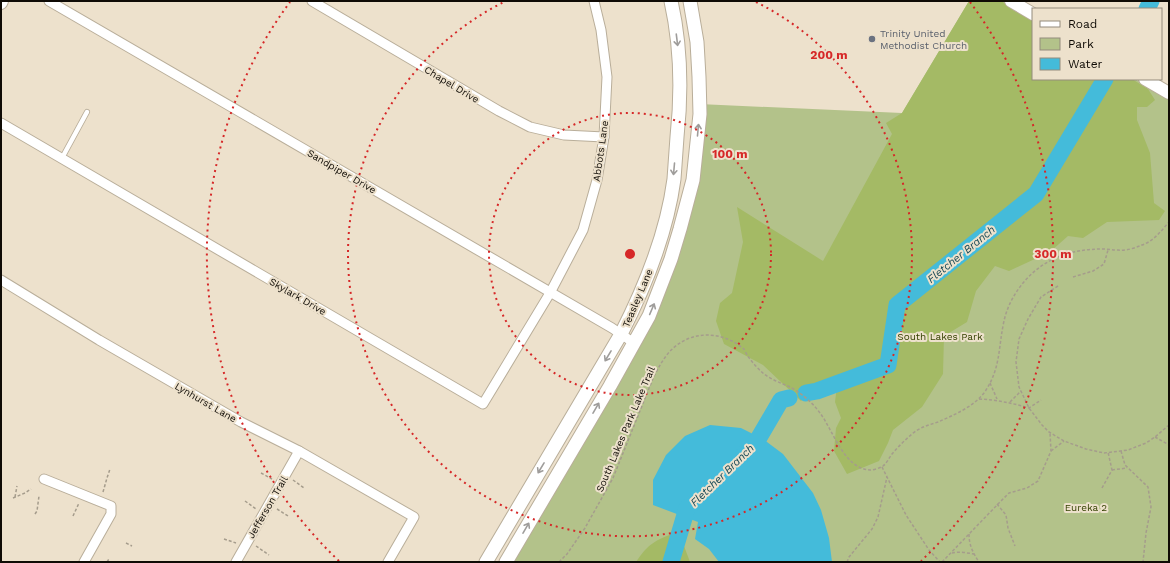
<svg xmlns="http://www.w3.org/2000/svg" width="1170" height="563" font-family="'Work Sans',sans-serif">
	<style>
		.green { fill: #b3c28a }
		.forest { fill: #a4ba65 }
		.water { fill: #44bbda }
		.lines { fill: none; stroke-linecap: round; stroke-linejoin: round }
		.river { stroke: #44bbda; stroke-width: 17 }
		.service-casing { stroke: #b9ae9a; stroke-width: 6 }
		.minor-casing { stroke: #b9ae9a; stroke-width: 11 }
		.tertiary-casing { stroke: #b9ae9a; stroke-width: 14 }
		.secondary-casing { stroke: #b9ae9a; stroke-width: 15 }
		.path { stroke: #a59c8c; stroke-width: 1.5; stroke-dasharray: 3 2; stroke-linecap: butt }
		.service { stroke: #fff; stroke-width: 4.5 }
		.minor { stroke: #fff; stroke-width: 9 }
		.tertiary { stroke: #fff; stroke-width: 12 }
		.secondary { stroke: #fff; stroke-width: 13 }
		.oneway { stroke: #9f9d9b }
		.ring { fill: none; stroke: #d62828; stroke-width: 2; stroke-dasharray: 2 4 }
		.worship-dot { fill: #6b7280; stroke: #ede1cc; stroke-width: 1.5 }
		.labels { text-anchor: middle; stroke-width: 4; stroke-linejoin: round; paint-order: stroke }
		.worship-label { font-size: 10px; fill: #5b616d; stroke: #ede1cc; text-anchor: start }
		.street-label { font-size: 10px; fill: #0f0b05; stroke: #ede1cc }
		.park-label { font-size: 10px; fill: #344000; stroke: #ede1cc }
		.water-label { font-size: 11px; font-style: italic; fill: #174957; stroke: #ede1cc }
		.centre { fill: #d62828; stroke: #ede1cc; stroke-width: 2 }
		.ring-label { font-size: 12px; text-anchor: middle; font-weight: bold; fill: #d62828; stroke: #ede1cc; stroke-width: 4; stroke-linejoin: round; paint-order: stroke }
	</style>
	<rect width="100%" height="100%" fill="#ede1cc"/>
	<!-- green -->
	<polygon class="green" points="969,1 1002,1 1033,19 1033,79 1135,79 1169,99 1169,562 508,562 634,343 693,180 699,104 902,113"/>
	<!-- forest -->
	<g class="forest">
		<polygon points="969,1 1001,1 1033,20 1033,79 1132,79 1148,89 1155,100 1147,107 1137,107 1137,120 1150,153 1154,203 1165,211 1159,220 1107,222 1083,238 1068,236 1050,252 1009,271 995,266 976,291 967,322 944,336 943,374 922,407 893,430 888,443 879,461 847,474 834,451 836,428 841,418 835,402 837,386 812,389 801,401 763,365 724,344 716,321 720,303 732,293 743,242 737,207 823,261 892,134 886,123 902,113"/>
		<path d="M675,533L681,538L690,562H636C648,544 655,540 675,533Z"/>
	</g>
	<!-- water -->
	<polygon class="water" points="710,425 741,428 763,439 783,454 813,493 821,510 829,538 832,562 719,562 709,549 695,539 698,522 653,505 653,480 666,455 685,436"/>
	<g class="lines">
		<!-- river -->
		<g class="river">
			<polyline points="1147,9 1151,1"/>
			<polyline points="806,393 817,391 888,365 897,305 1036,194 1105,79"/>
			<polyline points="744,454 757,441 781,400 789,398"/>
			<polyline points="671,562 687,508 697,499"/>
		</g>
		<defs>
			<polyline id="service" points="62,158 87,112"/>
			<g id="minor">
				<polyline points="49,1 612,328 634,343"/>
				<polyline points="312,1 499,111 530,127 564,135 604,137"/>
				<polyline points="1,123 483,404 550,293 583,230 597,180 604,137 607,77 601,30 594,1"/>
				<polyline points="1,280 99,340 241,422 299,451 414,517 388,562"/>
				<polyline points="44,479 111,506 111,514 84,562"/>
				<polyline points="236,562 299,451"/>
			</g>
			<g id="tertiary">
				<polyline points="1011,1 1033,14"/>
				<polyline points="1,3 2,1"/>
				<polyline points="1145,79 1169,93"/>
			</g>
			<g id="secondary">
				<path d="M486,562L621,334C645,287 667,232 674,179C675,165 676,151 677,137C682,91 681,46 671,1"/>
				<polyline points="506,562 610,386 649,316 671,259 680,229 693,180 700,114 699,77 697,42 690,1"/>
			</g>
		</defs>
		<!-- service casing -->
		<use href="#service" class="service-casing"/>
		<!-- minor casing -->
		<use href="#minor" class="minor-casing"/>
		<!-- tertiary casing -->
		<use href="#tertiary" class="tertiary-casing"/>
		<!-- secondary casing -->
		<use href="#secondary" class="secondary-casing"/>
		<!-- path -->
		<g class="path">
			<polyline points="1073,277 1093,271 1104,264 1108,250"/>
			<polyline points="1058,286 1041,297 1028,319 1019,339 1016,362 1019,387 1029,408 1042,425 1049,432 1064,441 1086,449 1104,453 1128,450 1146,443 1155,437 1169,425"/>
			<polyline points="990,383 997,399"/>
			<path d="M979,399C997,400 1012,403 1029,408L1041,400"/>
			<polyline points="1010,402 1021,391"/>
			<polyline points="1155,437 1169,445"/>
			<polyline points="1051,451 1064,441"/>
			<polyline points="1121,451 1125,465 1148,487 1151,507 1146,533 1143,562"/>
			<polyline points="882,467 906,515 929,550 940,562"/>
			<polyline points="1112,470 1127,468"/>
			<polyline points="261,473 272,479"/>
			<polyline points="293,480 304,488"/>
			<polyline points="1102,488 1112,470 1108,452"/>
			<polyline points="103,492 107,478 110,469"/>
			<polyline points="15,497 17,486"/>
			<polyline points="13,498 25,493 31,489"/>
			<polyline points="245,501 256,509"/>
			<polyline points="997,504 1006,515 1008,528 1015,546"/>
			<polyline points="277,509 288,516"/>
			<polyline points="35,514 37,511 39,496"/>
			<polyline points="73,516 79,503"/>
			<path d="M969,534C969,545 973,553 979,562"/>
			<polyline points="224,539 236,543"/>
			<polyline points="126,543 132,546"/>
			<polyline points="256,546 269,555"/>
			<path d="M952,553C959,551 967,553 974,554"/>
			<polyline points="107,562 109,559"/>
			<path d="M559,562L567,554L585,528L613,478L654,376C660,365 666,353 677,345C693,333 714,332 732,341C736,343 740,346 744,349C744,350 747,354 747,355C752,362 758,369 764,374C772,380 781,383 790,387C801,393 812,402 820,413C833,430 844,469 870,470C874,470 880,468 883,466C887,463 889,458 892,454C898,447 905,440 912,434C920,427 929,425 938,422C954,415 973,407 984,393C1001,369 998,348 1004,321C1007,307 1014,294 1023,283C1044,258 1071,249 1103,249C1108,249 1113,250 1118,250C1126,251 1135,248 1142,245C1154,241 1161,231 1169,222"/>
			<polyline points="847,562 849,557 872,529 878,517 887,477"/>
			<polyline points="942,562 999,503 1009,493 1027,488 1038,481 1051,451 1050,433"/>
		</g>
		<!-- service -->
		<use href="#service" class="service"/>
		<!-- minor -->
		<use href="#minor" class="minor"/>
		<!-- tertiary -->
		<use href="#tertiary" class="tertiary"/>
		<!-- secondary -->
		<use href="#secondary" class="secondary"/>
	</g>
	<!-- one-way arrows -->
	<defs><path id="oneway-shaft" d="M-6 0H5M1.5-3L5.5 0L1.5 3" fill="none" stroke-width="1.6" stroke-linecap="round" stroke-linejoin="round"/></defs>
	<g class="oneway">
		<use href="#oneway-shaft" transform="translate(677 40) rotate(83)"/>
		<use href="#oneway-shaft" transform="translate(698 130) rotate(-85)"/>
		<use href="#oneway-shaft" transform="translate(674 169) rotate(95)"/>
		<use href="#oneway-shaft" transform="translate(652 309) rotate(-67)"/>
		<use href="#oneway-shaft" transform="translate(608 356) rotate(121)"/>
		<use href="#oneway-shaft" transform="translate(596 408) rotate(-60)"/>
		<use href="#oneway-shaft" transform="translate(541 468) rotate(121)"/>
		<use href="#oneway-shaft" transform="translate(526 528) rotate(-60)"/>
	</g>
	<!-- distance rings -->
	<g class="ring">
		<circle cx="630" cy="254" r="141"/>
		<path d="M756 2A282 282 0 1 1 504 2"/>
		<path d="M339 561A423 423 0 0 1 290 2M970 2A423 423 0 0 1 921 561"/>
	</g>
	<!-- markers -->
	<circle class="worship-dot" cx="872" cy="39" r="4"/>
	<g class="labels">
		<!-- worship labels -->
		<g class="worship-label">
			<text x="880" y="37">Trinity United<tspan x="880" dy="12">Methodist Church</tspan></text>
		</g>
		<!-- street labels -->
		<g class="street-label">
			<text transform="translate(452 84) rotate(31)" y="4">Chapel Drive</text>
			<text transform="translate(600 151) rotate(-82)" y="4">Abbots Lane</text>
			<text transform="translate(342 171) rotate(30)" y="4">Sandpiper Drive</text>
			<text transform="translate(298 296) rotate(30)" y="4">Skylark Drive</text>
			<text transform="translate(637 298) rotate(-67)" y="4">Teasley Lane</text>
			<text transform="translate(206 402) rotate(30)" y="4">Lynhurst Lane</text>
			<text transform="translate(625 429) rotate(-67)" y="4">South Lakes Park Lake Trail</text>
			<text transform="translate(267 507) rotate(-60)" y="4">Jefferson Trail</text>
		</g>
		<!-- park labels -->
		<g class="park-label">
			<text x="940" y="340">South Lakes Park</text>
			<text x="1086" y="511">Eureka 2</text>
		</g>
		<!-- water labels -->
		<g class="water-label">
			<text transform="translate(961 254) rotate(-39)" y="4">Fletcher Branch</text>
			<text transform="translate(722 475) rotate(-44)" y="4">Fletcher Branch</text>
		</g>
	</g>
	<circle cx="630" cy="254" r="6" class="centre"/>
	<g class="ring-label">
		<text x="829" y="59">200 m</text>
		<text x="730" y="158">100 m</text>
		<text x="1053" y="258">300 m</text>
	</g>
	<!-- border -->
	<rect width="1170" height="563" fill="none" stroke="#0f0b05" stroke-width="4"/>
	<!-- legend -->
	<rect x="1032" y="8" width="130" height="72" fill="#ede1cc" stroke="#948b7c"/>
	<rect x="1040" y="21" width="20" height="6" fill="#ffffff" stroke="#948b7c"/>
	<text x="1068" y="28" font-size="12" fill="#0f0b05">Road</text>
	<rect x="1040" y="38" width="20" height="12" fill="#b3c28a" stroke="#948b7c"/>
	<text x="1068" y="48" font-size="12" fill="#0f0b05">Park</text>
	<rect x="1040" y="58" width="20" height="12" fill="#44bbda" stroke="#948b7c"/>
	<text x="1068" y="68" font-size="12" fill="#0f0b05">Water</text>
</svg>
